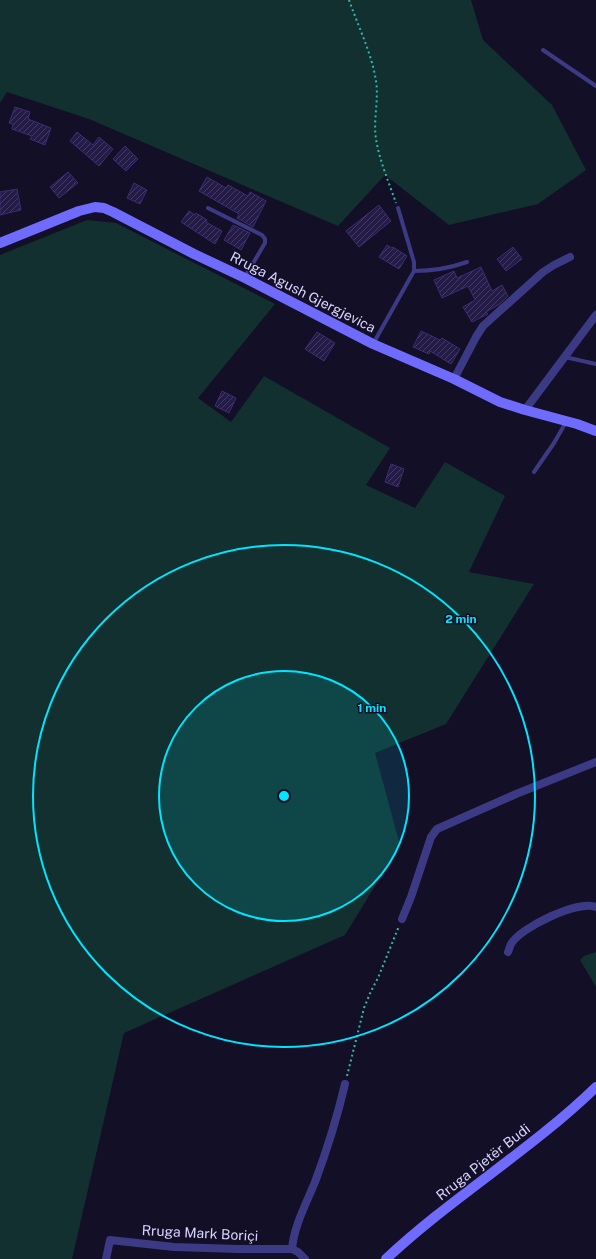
<svg xmlns="http://www.w3.org/2000/svg" width="596" height="1259" font-family="'Public Sans',sans-serif">
	<style>
		.green { fill: #12302f }
		.building { fill: url(#building-hatch); stroke: #3b2d73 }
		.lines { fill: none; stroke-linecap: round; stroke-linejoin: round }
		.path { stroke: #2fb8b0; stroke-width: 2; stroke-dasharray: 2 3; stroke-linecap: butt }
		.service { stroke: #3d3a85; stroke-width: 4 }
		.minor { stroke: #3d3a85; stroke-width: 8 }
		.secondary { stroke: #6f6bff; stroke-width: 10 }
		.ring { fill: none; stroke: #00e5ff; stroke-width: 2 }
		.labels { text-anchor: middle; stroke-width: 3; stroke-linejoin: round; paint-order: stroke }
		.street-label { font-size: 14px; fill: #d9d4ff; stroke: #130f26 }
		.centre { fill: #00e5ff; stroke: #130f26; stroke-width: 2 }
		.ring-label { font-size: 12px; text-anchor: middle; font-weight: bold; fill: #00e5ff; stroke: #130f26; stroke-width: 3; stroke-linejoin: round; paint-order: stroke }
	</style>
	<defs>
		<pattern id="building-hatch" width="6" height="6" patternUnits="userSpaceOnUse"><rect width="6" height="6" fill="#241b47"/><path d="M-1 1l2-2M0 6l6-6M5 7l2-2" fill="none" stroke="#433b63"/></pattern>
	</defs>
	<rect width="100%" height="100%" fill="#130f26"/>
	<!-- green -->
	<g class="green">
		<polygon points="0,0 471,0 483,40 552,105 586,170 538,204 449,225 385,175 338,226 89,119 7,92 0,103"/>
		<polygon points="87,220 116,223 275,304 198,398 231,422 264,376 390,448 366,485 415,508 445,462 505,496 469,572 534,584 446,724 375,753 400,845 345,935 124,1033 72,1259 0,1259 0,255"/>
		<polygon points="596,952 596,987 580,960 584,956"/>
	</g>
	<!-- building -->
	<g class="building">
		<polygon points="15,107 30,112 28,119 51,128 45,145 30,139 32,136 12,129 13,124 9,123"/>
		<polygon points="77,132 93,145 99,137 113,149 99,166 70,141"/>
		<polygon points="125,146 138,159 126,171 113,159"/>
		<polygon points="68,172 78,183 59,198 50,187"/>
		<polygon points="207,177 226,188 228,185 248,196 250,192 266,201 253,227 237,218 239,214 199,191"/>
		<polygon points="134,183 147,190 140,204 127,198"/>
		<polygon points="17,189 21,210 0,215 0,192"/>
		<polygon points="379,205 391,221 359,247 346,231"/>
		<polygon points="189,211 195,215 196,213 207,220 206,222 222,231 215,244 181,222"/>
		<polygon points="233,225 250,233 241,250 224,240"/>
		<polygon points="387,245 392,248 393,247 407,256 399,269 379,257"/>
		<polygon points="513,247 522,259 506,271 497,259"/>
		<polygon points="481,267 492,291 502,285 508,296 500,304 486,312 488,314 472,322 463,307 475,300 468,286 442,298 434,280 454,271 457,278"/>
		<polygon points="421,331 440,340 442,338 460,349 451,364 430,351 429,354 413,347"/>
		<polygon points="317,332 335,343 324,361 305,349"/>
		<polygon points="222,391 236,398 229,413 215,406"/>
		<polygon points="391,464 404,469 398,487 385,482"/>
	</g>
	<g class="lines">
		<!-- path -->
		<g class="path">
			<path d="M349,0C358,26 372,54 376,81C379,100 373,120 376,139C379,159 389,183 396,203"/>
			<polyline points="347,1076 364,1008 371,991 378,978 399,926"/>
		</g>
		<!-- service -->
		<g class="service">
			<polyline points="543,50 596,86"/>
			<polyline points="208,208 262,235 265,239 265,243 245,277"/>
			<path d="M414,271C433,271 450,268 467,262"/>
			<polyline points="373,344 414,271 414,262 398,208"/>
			<polyline points="565,357 596,364"/>
			<polyline points="534,472 554,443 566,422"/>
		</g>
		<!-- minor -->
		<g class="minor">
			<polyline points="454,379 476,337 483,326 543,272 554,265 570,257"/>
			<polyline points="525,410 596,315"/>
			<polyline points="402,919 411,897 431,837 437,829 516,794 596,762"/>
			<path d="M508,952C509,950 510,946 511,944C521,927 578,900 596,907"/>
			<path d="M292,1249C294,1226 306,1204 315,1182C327,1150 337,1118 345,1084"/>
			<polyline points="106,1259 110,1240 174,1247 238,1249 292,1249 298,1252 305,1259"/>
		</g>
		<!-- secondary -->
		<g class="secondary">
			<polyline points="0,243 79,211 95,207 104,208 113,212 194,254 245,278 373,344 454,379 500,402 525,410 577,424 596,431"/>
			<path d="M386,1259C452,1197 531,1150 596,1087"/>
		</g>
	</g>
	<!-- distance rings -->
	<circle cx="284" cy="796" r="125" fill="#00e5ff" fill-opacity=".12"/>
	<g class="ring">
		<circle cx="284" cy="796" r="125"/>
		<circle cx="284" cy="796" r="251"/>
	</g>
	<g class="labels">
		<!-- street labels -->
		<g class="street-label">
			<text transform="translate(303 292) rotate(27)" y="5">Rruga Agush Gjergjevica</text>
			<text transform="translate(483 1162) rotate(-38)" y="5">Rruga Pjetër Budi</text>
			<text transform="translate(200 1233) rotate(3)" y="5">Rruga Mark Boriçi</text>
		</g>
	</g>
	<circle cx="284" cy="796" r="6" class="centre"/>
	<g class="ring-label">
		<text x="461" y="623">2 min</text>
		<text x="372" y="712">1 min</text>
	</g>
</svg>
